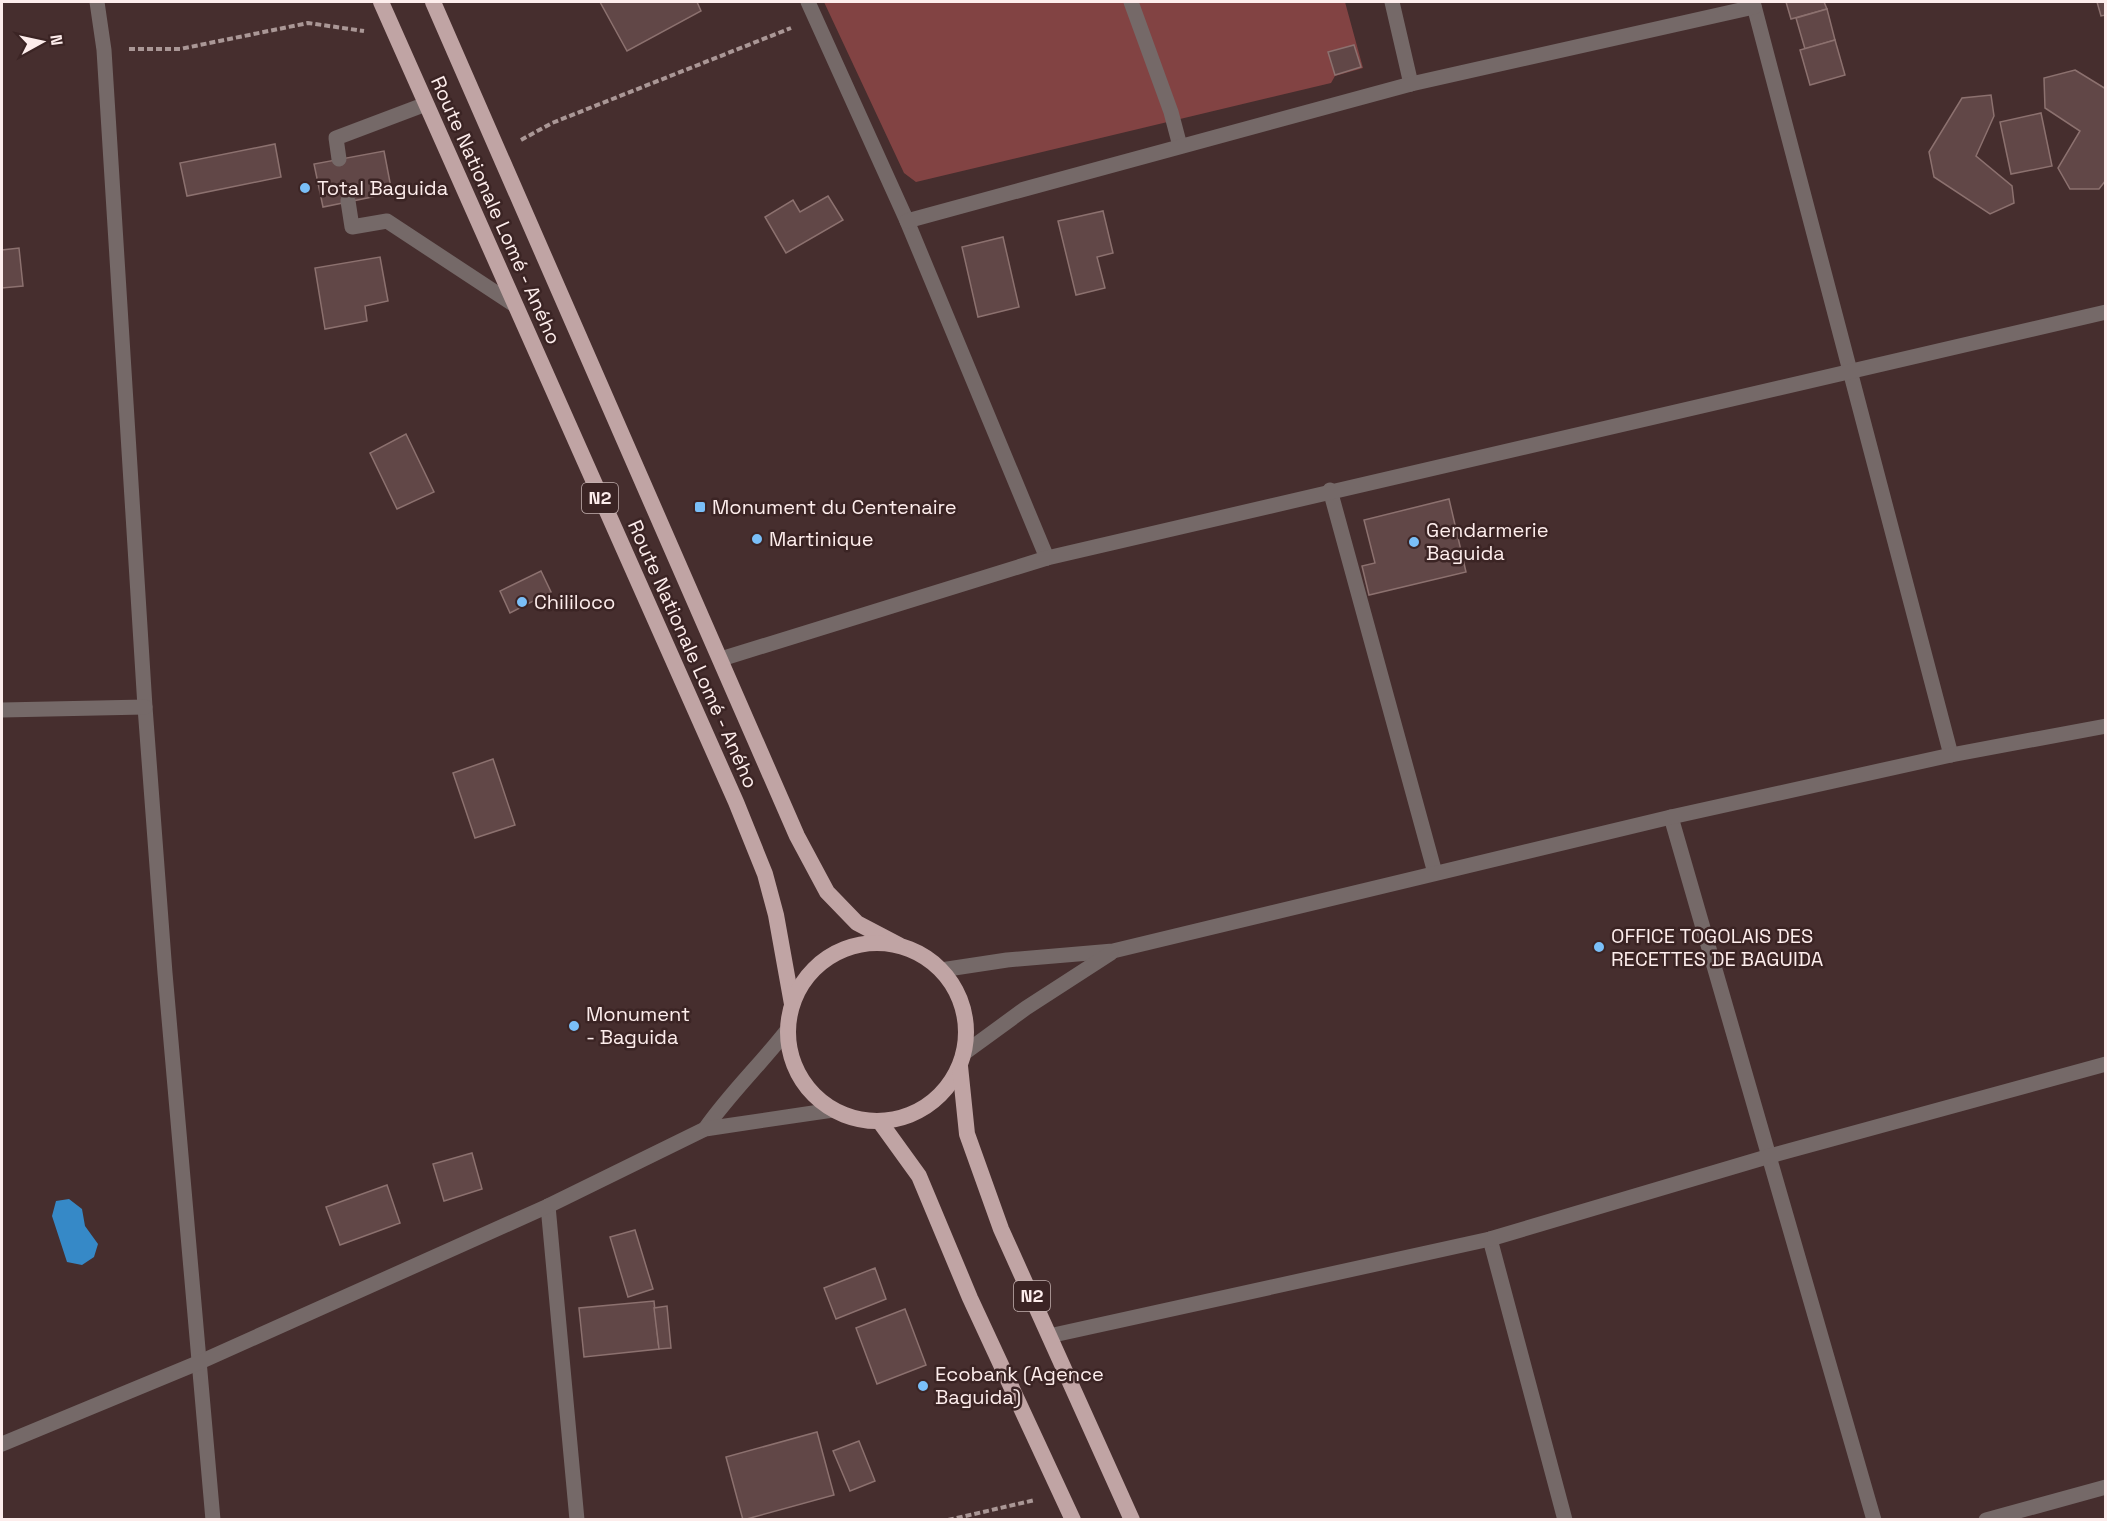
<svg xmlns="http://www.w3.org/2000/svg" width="2107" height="1521" font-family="'Space Grotesk',sans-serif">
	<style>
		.green { fill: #824343 }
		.water { fill: #3689c7 }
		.building { fill: #614747; stroke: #8c716f; stroke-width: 1.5 }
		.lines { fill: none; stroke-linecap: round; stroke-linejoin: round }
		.path { stroke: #aa9796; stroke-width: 4; stroke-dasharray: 6 3; stroke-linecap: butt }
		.service { stroke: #756968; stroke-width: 15 }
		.minor { stroke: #756968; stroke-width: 15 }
		.tertiary { stroke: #756968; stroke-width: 15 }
		.trunk { stroke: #c0a4a4; stroke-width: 16 }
		.poi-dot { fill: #7abff8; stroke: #3b2424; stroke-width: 2 }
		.labels { text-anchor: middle; stroke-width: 5; stroke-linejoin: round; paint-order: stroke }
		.shield { fill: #3b2424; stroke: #c3b1b0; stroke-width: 1.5 }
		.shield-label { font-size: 18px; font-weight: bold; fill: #fdedec }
		.poi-label { font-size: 20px; fill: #fdedec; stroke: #3b2424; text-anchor: start }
		.street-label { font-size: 20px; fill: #fdedec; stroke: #3b2424 }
	</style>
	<rect width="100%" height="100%" fill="#462e2e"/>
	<!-- green -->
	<polygon class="green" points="824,2 1345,2 1363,68 1335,76 1331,83 916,182 904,173"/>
	<!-- water -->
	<polygon class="water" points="69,1199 82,1209 85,1226 98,1244 94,1257 82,1265 67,1262 52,1216 56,1201"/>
	<!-- building -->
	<g class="building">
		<polygon points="600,2 697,2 701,11 627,51"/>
		<polygon points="1786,2 1824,2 1827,9 1791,19"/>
		<polygon points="2097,2 2106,2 2106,15 2101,16"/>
		<polygon points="1827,9 1835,40 1805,49 1796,18"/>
		<polygon points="1835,40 1845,75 1810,85 1800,50"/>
		<polygon points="1354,45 1361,67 1335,75 1328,52"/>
		<polygon points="2075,70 2106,89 2106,180 2099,189 2070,189 2058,168 2080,131 2045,108 2044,78"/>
		<polygon points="1991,95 1994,116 1976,156 2012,186 2014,203 1990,214 1934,177 1929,152 1962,98"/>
		<polygon points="2041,113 2052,166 2011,174 2000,122"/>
		<polygon points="275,144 281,177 187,196 180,163"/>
		<polygon points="384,151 392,193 323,207 314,164"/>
		<polygon points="828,196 843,220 786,253 765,217 793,200 800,212"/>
		<polygon points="1103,211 1113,253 1097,257 1105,288 1076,295 1058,221"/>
		<polygon points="1003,237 1019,307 978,317 962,247"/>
		<polygon points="19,248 23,286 2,288 2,250"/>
		<polygon points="380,257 388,301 365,306 367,321 325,329 315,268"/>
		<polygon points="406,434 434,492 397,509 370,453"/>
		<polygon points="1449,499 1466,572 1369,595 1362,566 1375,563 1364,520"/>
		<polygon points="541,571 551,592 510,613 500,591"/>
		<polygon points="493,759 515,825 475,838 453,773"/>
		<polygon points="472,1153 482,1189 444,1201 433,1164"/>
		<polygon points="387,1185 400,1223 340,1245 326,1207"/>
		<polygon points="635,1230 653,1289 628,1297 610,1237"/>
		<polygon points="875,1268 886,1299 836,1319 824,1288"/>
		<polygon points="654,1301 659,1349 584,1357 579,1308"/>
		<polygon points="667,1306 671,1348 659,1349 654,1308"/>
		<polygon points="905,1309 926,1365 877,1384 856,1328"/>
		<polygon points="817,1432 834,1495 743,1520 726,1457"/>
		<polygon points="859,1441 875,1481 850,1491 833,1451"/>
	</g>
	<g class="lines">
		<!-- path -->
		<g class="path">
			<polyline points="129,49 180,49 308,23 364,31"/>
			<polyline points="521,140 552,123 791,28"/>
			<polyline points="948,1520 1035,1500"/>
		</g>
		<!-- service -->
		<g class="service">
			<polyline points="1131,2 1171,112 1180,146"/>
			<polyline points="339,159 336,138 426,104"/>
			<polyline points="348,201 352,227 387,221 513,304"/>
		</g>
		<!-- minor -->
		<g class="minor">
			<polyline points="97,2 104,50 145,707 165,973 213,1520"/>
			<polyline points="808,2 907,221 1047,558"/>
			<polyline points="1392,2 1411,84"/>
			<polyline points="1753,2 1951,755"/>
			<polyline points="907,221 1411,84 1754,7"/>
			<polyline points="1330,490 1435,873"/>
			<polyline points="721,659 1047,558 2106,312"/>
			<polyline points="2,710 145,707"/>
			<polyline points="1671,817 1874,1520"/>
			<path d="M705,1129C730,1093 762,1063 788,1029"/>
			<polyline points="548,1206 577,1520"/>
			<polyline points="1490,1239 1565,1520"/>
			<polyline points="1049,1336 1490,1239 1770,1156 2106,1064"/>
			<polyline points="2,1444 200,1362 548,1206 705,1129 833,1110"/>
			<polyline points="1986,1520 2106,1487"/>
		</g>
		<!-- tertiary -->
		<g class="tertiary">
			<polyline points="941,970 1007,960 1113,951 1671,817 1951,755 2106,726"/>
			<polyline points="963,1054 1026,1008 1111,953"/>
		</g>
		<!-- trunk -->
		<g class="trunk">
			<polyline points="381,2 736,802 765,874 776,915 792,1004"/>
			<polyline points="433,2 797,836 827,892 857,923 899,945"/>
			<circle cx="877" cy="1032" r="89"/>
			<polyline points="960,1066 967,1134 1001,1229 1132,1520"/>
			<polyline points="880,1122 919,1176 970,1298 1073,1520"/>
		</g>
	</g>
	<!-- markers -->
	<g class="poi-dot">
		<circle cx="305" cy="188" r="6"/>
		<rect x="694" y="501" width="12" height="12" rx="3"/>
		<circle cx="757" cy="539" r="6"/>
		<circle cx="1414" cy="542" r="6"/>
		<circle cx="522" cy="602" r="6"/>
		<circle cx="1599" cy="947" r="6"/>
		<circle cx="574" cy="1026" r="6"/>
		<circle cx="923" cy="1386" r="6"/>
	</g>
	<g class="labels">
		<!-- shield labels -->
		<g class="shield">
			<rect x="582" y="483" width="36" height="30" rx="4.5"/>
			<rect x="1014" y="1281" width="36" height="30" rx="4.5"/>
		</g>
		<g class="shield-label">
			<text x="600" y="504">N2</text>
			<text x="1032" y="1302">N2</text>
		</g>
		<!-- poi labels -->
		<g class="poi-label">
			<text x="317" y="195">Total Baguida</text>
			<text x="712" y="514">Monument du Centenaire</text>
			<text x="1426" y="537">Gendarmerie<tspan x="1426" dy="23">Baguida</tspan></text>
			<text x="769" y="546">Martinique</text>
			<text x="534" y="609">Chililoco</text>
			<text x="1611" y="943">OFFICE TOGOLAIS DES<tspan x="1611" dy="23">RECETTES DE BAGUIDA</tspan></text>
			<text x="586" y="1021">Monument<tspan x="586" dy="23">- Baguida</tspan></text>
			<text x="935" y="1381">Ecobank (Agence<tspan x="935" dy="23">Baguida)</tspan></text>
		</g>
		<!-- street labels -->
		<g class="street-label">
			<text transform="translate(496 210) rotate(66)" y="7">Route Nationale Lomé - Aného</text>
			<text transform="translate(693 654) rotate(66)" y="7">Route Nationale Lomé - Aného</text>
		</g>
	</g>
	<!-- border -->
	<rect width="2107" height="1521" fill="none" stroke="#fdedec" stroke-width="6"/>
	<!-- north arrow -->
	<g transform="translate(42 42) rotate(82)" stroke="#3b2424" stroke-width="4.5" paint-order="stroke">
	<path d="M0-4.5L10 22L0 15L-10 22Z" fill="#fdedec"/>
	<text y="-9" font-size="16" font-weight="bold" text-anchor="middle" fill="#fdedec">N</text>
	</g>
</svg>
